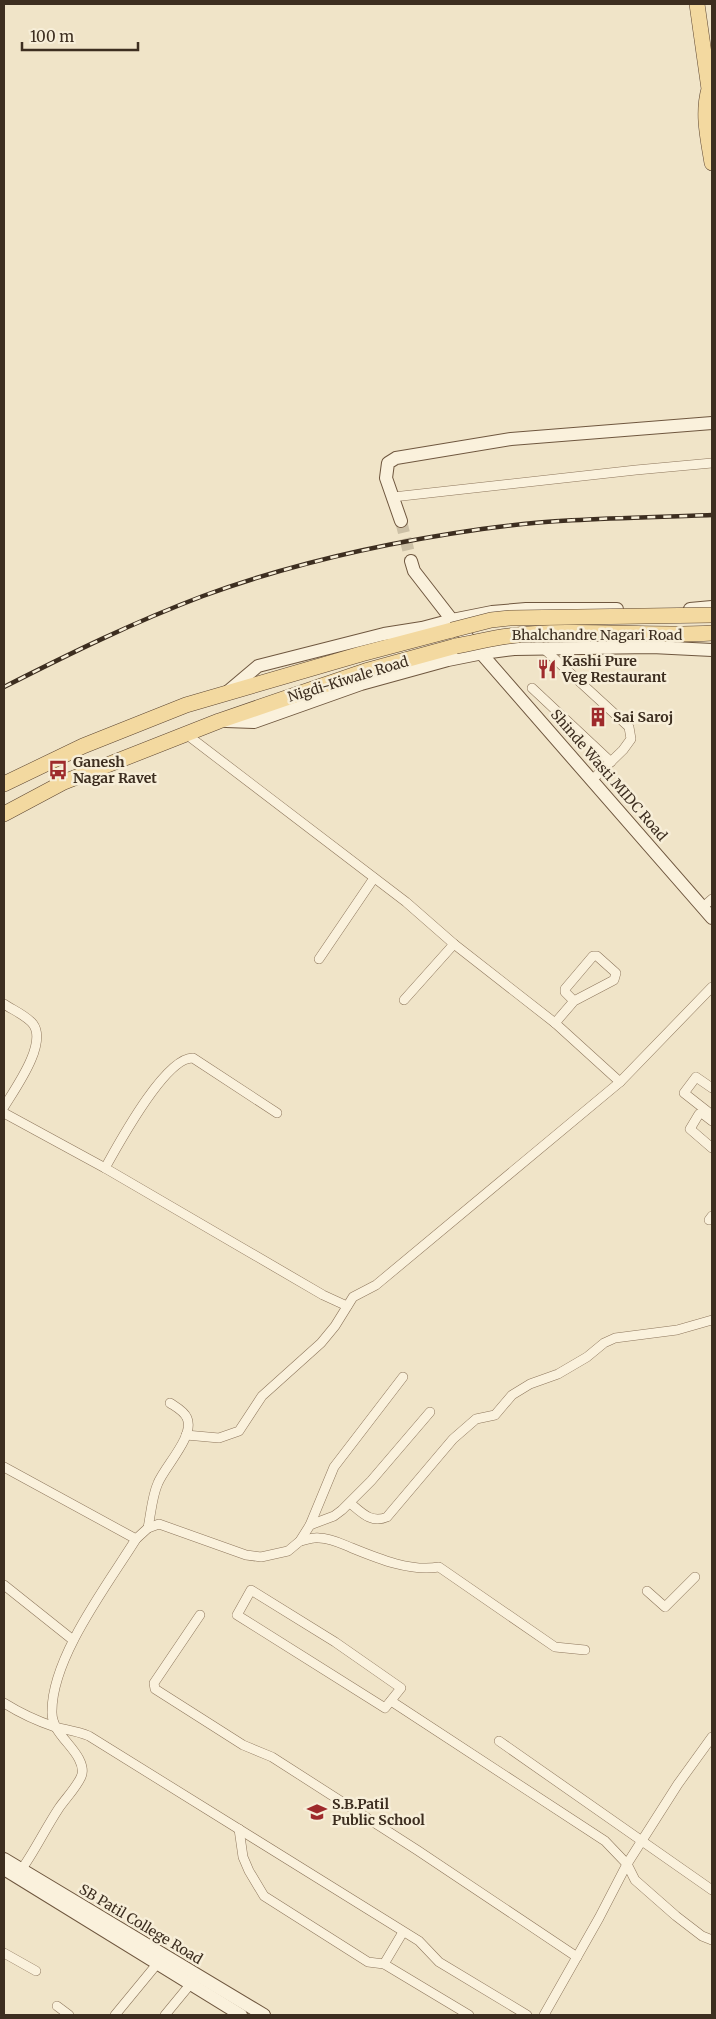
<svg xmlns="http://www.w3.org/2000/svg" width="716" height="2019" font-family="Merriweather,serif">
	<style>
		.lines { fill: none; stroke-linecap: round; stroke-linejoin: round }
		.secondary-tunnel { stroke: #ccc0a6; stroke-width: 12; stroke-dasharray: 12 6; stroke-linecap: butt }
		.street-casing { stroke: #8d765c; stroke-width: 10 }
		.secondary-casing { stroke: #6f573f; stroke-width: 14 }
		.primary-casing { stroke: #5b4430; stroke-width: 16 }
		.street { stroke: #faf1dc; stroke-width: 9 }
		.secondary { stroke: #faf1dc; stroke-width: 12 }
		.primary { stroke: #f3d9a0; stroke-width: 15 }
		.rail-casing { stroke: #3d2e20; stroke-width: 4.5 }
		.rail { stroke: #f7eed8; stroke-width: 2.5; stroke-dasharray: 8; stroke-linecap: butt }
		.primary-bridge-casing { stroke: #5b4430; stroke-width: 16; stroke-linecap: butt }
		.primary-bridge { stroke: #f3d9a0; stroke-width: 15 }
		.labels { text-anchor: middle; stroke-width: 5; stroke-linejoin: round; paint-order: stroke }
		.street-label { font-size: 14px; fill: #3d2e20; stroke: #f7eed8 }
		.poi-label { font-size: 14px; font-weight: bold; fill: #3d2e20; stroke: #f7eed8; text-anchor: start }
	</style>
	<rect width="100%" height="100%" fill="#f0e4c8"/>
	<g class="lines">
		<!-- secondary-tunnel -->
		<polyline class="secondary-tunnel" points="401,521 411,561"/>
		<defs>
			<g id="street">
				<polyline points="393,497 636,470 712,463"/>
				<polyline points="544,649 629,727 631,739 623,750 593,779"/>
				<polyline points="532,688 611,762"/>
				<polyline points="186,734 406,902 454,944 555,1023 620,1082"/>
				<polyline points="703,907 712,899"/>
				<polyline points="319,959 374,878"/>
				<polyline points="404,1000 454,944"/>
				<path d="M4,1004C13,1010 27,1016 33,1024C48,1044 14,1090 4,1107"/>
				<polyline points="555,1023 574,1001 614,980 616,973 597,956 593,956 565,989 565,992 574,1001"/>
				<polyline points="712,1088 696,1077 684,1093 712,1115"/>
				<polyline points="4,1113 105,1168 323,1295 347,1306"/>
				<polyline points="712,1121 703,1114 699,1114 690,1129 712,1148"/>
				<path d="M105,1168C118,1145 165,1057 193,1058L277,1113"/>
				<polyline points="709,1220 712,1216"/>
				<polyline points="186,1435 219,1438 239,1431 262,1396 321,1343 335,1326 353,1297 376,1285 620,1082 712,987"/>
				<polyline points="4,1467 136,1539"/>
				<path d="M350,1503C361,1512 371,1524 387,1517L453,1439L476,1419L495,1415L512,1395L530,1384L558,1374L587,1357L604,1343L615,1338L677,1330L712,1320"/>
				<polyline points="310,1525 334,1516 342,1510 371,1481 430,1412"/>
				<path d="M148,1528C151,1513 152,1496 158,1483C165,1466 195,1436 187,1418C184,1411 176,1407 170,1403"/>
				<path d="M300,1541C306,1540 313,1537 319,1538C331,1538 342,1544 352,1548C379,1559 411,1572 439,1567L555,1647L585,1650"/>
				<polyline points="4,1585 73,1640"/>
				<polygon points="251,1590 335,1642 401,1688 385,1708 237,1615"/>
				<polyline points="647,1591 665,1607 695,1577"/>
				<polyline points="200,1615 154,1683 155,1689 243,1745 272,1757 417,1850 577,1957"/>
				<polyline points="391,1701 605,1841 627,1864 635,1880 676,1916 702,1936 712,1940"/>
				<path d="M4,1703C20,1713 37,1721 55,1727C67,1730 77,1731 89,1736L419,1941L439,1962L527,2015"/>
				<polyline points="499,1741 712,1890"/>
				<polyline points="239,1829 243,1857 249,1871 264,1896 368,1962 384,1964 469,2015"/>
				<path d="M19,1873C34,1853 45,1829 59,1808C66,1798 76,1788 81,1777C84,1771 82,1765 79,1759C71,1743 51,1731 52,1711C52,1657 108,1584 136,1539L148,1528L159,1524L246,1555L261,1557L288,1551L300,1541L310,1525L334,1467L403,1377"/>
				<polyline points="4,1953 36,1971"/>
				<polyline points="384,1964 403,1932"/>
				<polyline points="57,2006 69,2015"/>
				<polyline points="115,2015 157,1964"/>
				<polyline points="165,2015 193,1981"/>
				<polyline points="544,2015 599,1918 627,1864 678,1784 712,1737"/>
			</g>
			<g id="secondary">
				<polyline points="401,521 386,478 388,463 396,458 511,439 712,423"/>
				<polyline points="411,561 414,571 452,620 712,918"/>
				<polyline points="690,609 712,607"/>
				<polyline points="226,693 258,666 384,634 422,628 452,620 492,612 526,609 617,609"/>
				<polyline points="226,721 254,722 361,684 448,660 483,653 514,649 652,647 712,650"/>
				<polyline points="4,1859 264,2015"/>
				<polyline points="4,1869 241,2015"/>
			</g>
			<g id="primary">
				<path d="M697,4L709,89C702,114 708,138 712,163"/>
				<polyline points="4,784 83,746 186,705 361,654 452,630"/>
				<polyline points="4,814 64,782 219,721 365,671 456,646"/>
			</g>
		</defs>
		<!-- street casing -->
		<use href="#street" class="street-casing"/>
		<!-- secondary casing -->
		<use href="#secondary" class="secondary-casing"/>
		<!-- primary casing -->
		<use href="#primary" class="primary-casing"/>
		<!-- street -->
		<use href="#street" class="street"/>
		<!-- secondary -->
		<use href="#secondary" class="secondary"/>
		<!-- primary -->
		<use href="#primary" class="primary"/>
		<defs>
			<path id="rail" d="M4,687C69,654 134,622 203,596C290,564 390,542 482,529C558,518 636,518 712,515"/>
		</defs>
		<!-- rail casing -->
		<use href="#rail" class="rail-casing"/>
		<!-- rail -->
		<use href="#rail" class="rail"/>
		<defs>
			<g id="primary-bridge">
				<polyline points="452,630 491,620 510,618 712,615"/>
				<path d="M456,646C474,643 491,638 509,636C576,628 645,637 712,633"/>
			</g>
		</defs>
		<!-- primary-bridge casing -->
		<use href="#primary-bridge" class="primary-bridge-casing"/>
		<!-- primary-bridge -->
		<use href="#primary-bridge" class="primary-bridge"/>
	</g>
	<!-- icons -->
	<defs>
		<symbol id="restaurant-bare" viewBox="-9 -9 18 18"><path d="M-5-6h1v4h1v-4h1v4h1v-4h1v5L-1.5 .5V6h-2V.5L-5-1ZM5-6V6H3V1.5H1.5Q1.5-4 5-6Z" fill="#9e2a2b" stroke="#f7eed8" stroke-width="2.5" paint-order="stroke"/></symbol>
		<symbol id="building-bare" viewBox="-9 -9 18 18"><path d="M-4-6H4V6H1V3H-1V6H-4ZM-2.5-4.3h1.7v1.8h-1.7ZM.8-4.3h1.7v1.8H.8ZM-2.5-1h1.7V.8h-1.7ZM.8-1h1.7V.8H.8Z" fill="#9e2a2b" stroke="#f7eed8" stroke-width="2.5" paint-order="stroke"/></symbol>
		<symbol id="bus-bare" viewBox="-9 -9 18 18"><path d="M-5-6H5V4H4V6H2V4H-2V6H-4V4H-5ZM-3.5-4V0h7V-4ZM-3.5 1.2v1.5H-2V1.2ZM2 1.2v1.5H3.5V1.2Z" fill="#9e2a2b" stroke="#f7eed8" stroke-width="2.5" paint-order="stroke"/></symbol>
		<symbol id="school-bare" viewBox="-9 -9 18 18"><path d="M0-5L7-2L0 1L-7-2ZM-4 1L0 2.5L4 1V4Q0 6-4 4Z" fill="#9e2a2b" stroke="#f7eed8" stroke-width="2.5" paint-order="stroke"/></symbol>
	</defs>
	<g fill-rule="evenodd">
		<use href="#restaurant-bare" x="533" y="655" width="28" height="28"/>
		<use href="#building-bare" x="584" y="703" width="28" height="28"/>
		<use href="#bus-bare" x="44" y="756" width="28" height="28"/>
		<use href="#school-bare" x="303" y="1798" width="28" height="28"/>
	</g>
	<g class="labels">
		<!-- street labels -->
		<g class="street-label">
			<text x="597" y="640">Bhalchandre Nagari Road</text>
			<text transform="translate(348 679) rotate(-17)" y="5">Nigdi-Kiwale Road</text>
			<text transform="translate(609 775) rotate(49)" y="5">Shinde Wasti MIDC Road</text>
			<text transform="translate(141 1924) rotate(31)" y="5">SB Patil College Road</text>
		</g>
		<!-- poi labels -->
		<g class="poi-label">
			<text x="562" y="666">Kashi Pure<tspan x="562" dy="16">Veg Restaurant</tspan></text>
			<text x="613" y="722">Sai Saroj</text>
			<text x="73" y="767">Ganesh<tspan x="73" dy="16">Nagar Ravet</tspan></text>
			<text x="332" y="1809">S.B.Patil<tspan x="332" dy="16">Public School</tspan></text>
		</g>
	</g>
	<!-- border -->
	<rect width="716" height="2019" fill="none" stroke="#3d2e20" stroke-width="10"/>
	<!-- scale -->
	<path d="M22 42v8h116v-8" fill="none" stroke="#3d2e20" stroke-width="2.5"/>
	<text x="30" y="42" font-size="15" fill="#3d2e20" stroke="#f7eed8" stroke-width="4" paint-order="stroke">100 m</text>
</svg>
